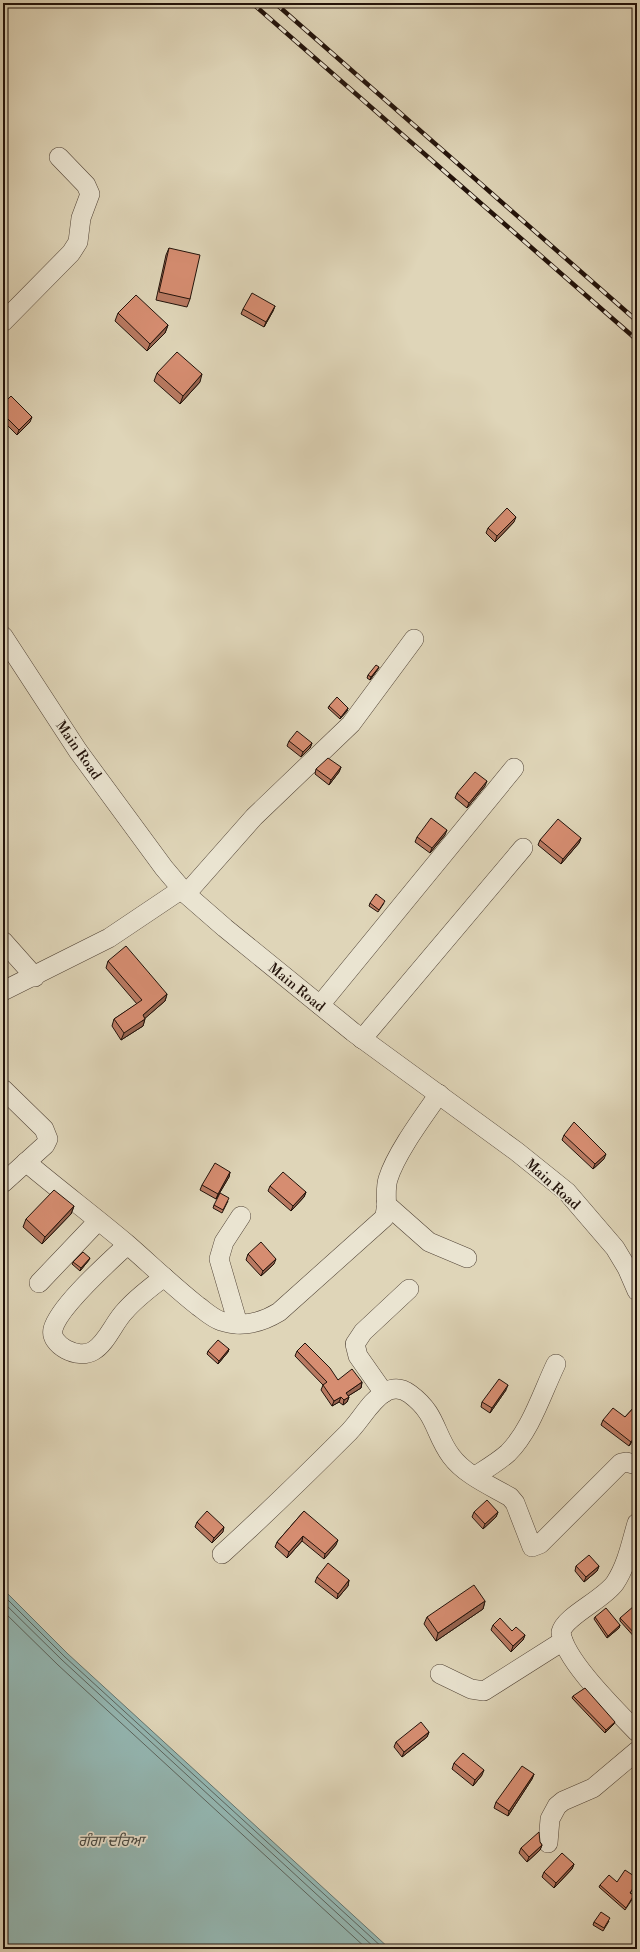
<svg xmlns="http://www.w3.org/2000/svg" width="640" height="1952" font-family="'Libre Bodoni','Noto Sans Gurmukhi',serif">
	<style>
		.water { fill: #94b8b4; stroke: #667670 }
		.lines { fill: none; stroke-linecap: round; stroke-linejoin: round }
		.shore { stroke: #5b655f; stroke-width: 1 }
		.minor-casing { stroke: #514336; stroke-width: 20 }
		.minor { stroke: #eae4d1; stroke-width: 19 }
		.rail-casing { stroke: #22120a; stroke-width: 4.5 }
		.rail { stroke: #eae4d1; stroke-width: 3; stroke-dasharray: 9; stroke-linecap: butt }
		.wall { fill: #b87961; stroke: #22120a }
		.shaded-wall { fill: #96634f; stroke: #22120a }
		.building { fill: #d68d71; stroke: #22120a }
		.labels { text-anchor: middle; stroke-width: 3.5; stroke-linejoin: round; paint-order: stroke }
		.street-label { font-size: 14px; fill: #22120a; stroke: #eae4d1 }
		.water-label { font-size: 15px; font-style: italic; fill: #4a4c46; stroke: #eae4d1 }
	</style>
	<rect width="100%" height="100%" fill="#dfd5b8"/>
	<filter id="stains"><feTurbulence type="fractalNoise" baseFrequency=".005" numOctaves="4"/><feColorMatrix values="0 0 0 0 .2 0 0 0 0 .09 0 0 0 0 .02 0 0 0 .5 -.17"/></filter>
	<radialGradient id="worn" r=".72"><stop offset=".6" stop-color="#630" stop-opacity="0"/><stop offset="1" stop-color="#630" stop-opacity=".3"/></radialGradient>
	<!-- water -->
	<polygon class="water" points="3,1589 68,1654 390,1949 3,1949"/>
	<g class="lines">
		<!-- shore -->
		<g class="shore">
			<polyline points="3,1595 65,1657 384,1949"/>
			<polyline points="3,1602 62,1660 376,1949"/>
			<polyline points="3,1611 58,1665 367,1949"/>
		</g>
		<defs>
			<g id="minor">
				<polyline points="3,322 71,253 78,242 81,218 90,194 86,185 59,157"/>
				<polyline points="3,636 78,751 164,868 186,894 225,928 353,1032 516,1151 567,1192 615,1248 627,1268 637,1291"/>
				<polyline points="186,894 254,817 351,724 414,639"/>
				<polyline points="3,941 35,977"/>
				<polyline points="3,991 109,938 182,889"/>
				<polyline points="320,1005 514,768"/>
				<polyline points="362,1039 523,848"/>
				<polyline points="3,1089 44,1129 48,1139 45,1145 3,1183"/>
				<path d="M26,1162C59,1190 94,1216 127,1244C151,1265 174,1287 198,1306C205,1311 212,1318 221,1321C242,1328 261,1323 279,1312L384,1218C389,1206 384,1192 388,1179C396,1153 423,1117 439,1094"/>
				<polyline points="386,1204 429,1242 467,1258"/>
				<path d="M127,1245C109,1262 59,1306 53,1329C49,1345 78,1360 93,1351C107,1343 114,1322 125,1311C136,1298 150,1288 164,1277"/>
				<polyline points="39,1283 98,1221"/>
				<polyline points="238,1324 219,1259 224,1242 241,1216"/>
				<polyline points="384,1393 358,1356 355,1344 363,1332 409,1289"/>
				<path d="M475,1476C486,1469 498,1462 508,1453C531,1430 542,1393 556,1364"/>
				<path d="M637,1523C631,1543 627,1565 615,1583C603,1600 565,1616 561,1632C564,1660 617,1711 637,1732"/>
				<path d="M222,1554C265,1515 306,1475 346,1435C360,1422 369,1402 385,1392C394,1387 402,1388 410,1394C437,1414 434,1433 451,1456C465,1475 491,1486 510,1497L515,1503L532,1547L540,1544L621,1463L626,1462L637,1465"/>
				<polyline points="440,1674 471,1689 484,1691 563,1641"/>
				<polyline points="548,1843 550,1819 557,1806 563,1801 593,1788 637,1751"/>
			</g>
		</defs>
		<!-- minor casing -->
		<use href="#minor" class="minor-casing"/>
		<!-- minor -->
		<use href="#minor" class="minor"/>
		<defs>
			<g id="rail">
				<polyline points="252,3 637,340"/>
				<polyline points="275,3 637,321"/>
			</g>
		</defs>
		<!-- rail casing -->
		<use href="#rail" class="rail-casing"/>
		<!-- rail -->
		<use href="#rail" class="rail"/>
	</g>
	<!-- wall -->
	<g class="wall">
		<polygon points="169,248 190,299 187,307 156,300 166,255"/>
		<polygon points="275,306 273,311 264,327 241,314 243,309"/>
		<polygon points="118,313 168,325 165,333 147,351 115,321"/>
		<polygon points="157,373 200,382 180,404 154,381"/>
		<polygon points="3,404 30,422 17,435 3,421"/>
		<polygon points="514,522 495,542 486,533 488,528"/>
		<polygon points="378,669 370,680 367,678 368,675"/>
		<polygon points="329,706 348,708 347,711 340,719 328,708"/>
		<polygon points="289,741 312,743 310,748 301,757 287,746"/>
		<polygon points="341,767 339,772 329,785 315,774 316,769"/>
		<polygon points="485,786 467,808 455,798 457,793"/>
		<polygon points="445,835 430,853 415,842 417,837"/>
		<polygon points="581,838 579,843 561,864 538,845 540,840"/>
		<polygon points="370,903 384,903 378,912 369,906"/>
		<polygon points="108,961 167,994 165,1001 145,1018 143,1026 121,1040 112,1026 114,1019 137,1004 106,968"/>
		<polygon points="564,1135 604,1159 593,1169 562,1140"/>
		<polygon points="230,1172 229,1177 216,1199 200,1190 202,1185"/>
		<polygon points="270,1186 306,1192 304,1197 291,1211 268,1191"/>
		<polygon points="228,1201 222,1213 213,1208 214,1205"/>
		<polygon points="74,1206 71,1214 42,1244 23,1227 26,1219"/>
		<polygon points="248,1254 274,1264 261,1276 246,1260"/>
		<polygon points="89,1260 80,1271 72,1264 73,1262"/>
		<polygon points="229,1349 228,1352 218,1364 207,1354 208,1351"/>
		<polygon points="297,1351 338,1380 362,1382 361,1388 348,1396 349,1397 347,1402 343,1405 339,1402 332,1406 321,1390 323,1385 295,1356"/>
		<polygon points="506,1390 490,1413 481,1407 482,1402"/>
		<polygon points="637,1404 637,1434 629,1446 601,1425 603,1420 625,1417"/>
		<polygon points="304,1511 336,1545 324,1559 302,1541 287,1558 275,1547 277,1542"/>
		<polygon points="474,1512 498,1512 496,1517 483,1529 472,1517"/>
		<polygon points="197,1522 223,1532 212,1543 195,1527"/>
		<polygon points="576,1566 599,1566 597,1571 584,1582 575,1571"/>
		<polygon points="317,1577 349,1580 348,1586 337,1599 315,1582"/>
		<polygon points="485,1601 483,1609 436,1641 424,1624 427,1617"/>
		<polygon points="637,1610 637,1640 620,1621 620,1618"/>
		<polygon points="595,1617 620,1625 619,1628 607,1638 594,1619"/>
		<polygon points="493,1625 512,1631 525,1635 523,1640 511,1652 491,1630"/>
		<polygon points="573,1696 614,1724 605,1733 572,1698"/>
		<polygon points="429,1732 427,1737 402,1757 394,1747 396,1742"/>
		<polygon points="454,1763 482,1775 473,1786 452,1769"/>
		<polygon points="534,1774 532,1779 508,1816 494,1808 496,1802"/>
		<polygon points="540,1842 542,1845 540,1850 527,1862 519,1853 521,1848"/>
		<polygon points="574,1864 572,1869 554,1888 542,1877 544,1872"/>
		<polygon points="637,1878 637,1883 630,1893 634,1895 633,1898 625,1910 599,1887 600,1885 617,1882"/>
		<polygon points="609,1921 603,1931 593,1925 594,1922"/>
	</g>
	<!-- shaded-wall -->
	<g class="shaded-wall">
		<polygon points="275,306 273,311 264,327 266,322"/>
		<polygon points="168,325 165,333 147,351 150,344"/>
		<polygon points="202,374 200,382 180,404 183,396"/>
		<polygon points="32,417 30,422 17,435 19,430"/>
		<polygon points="516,517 514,522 495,542 497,536"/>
		<polygon points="379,667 378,669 370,680 371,677"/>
		<polygon points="348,708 347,711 340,719 341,717"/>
		<polygon points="312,743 310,748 301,757 303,752"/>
		<polygon points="341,767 339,772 329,785 331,780"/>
		<polygon points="487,781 485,786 467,808 469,803"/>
		<polygon points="447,830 445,835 430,853 432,848"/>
		<polygon points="581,838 579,843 561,864 563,859"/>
		<polygon points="167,994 165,1001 142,1021 145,1019 143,1026 121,1040 124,1033 143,1015"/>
		<polygon points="606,1154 604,1159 593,1169 595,1164"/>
		<polygon points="230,1172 229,1177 216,1199 218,1194"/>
		<polygon points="306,1192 304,1197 291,1211 293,1206"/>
		<polygon points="74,1206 71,1214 42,1244 45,1237"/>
		<polygon points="90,1258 89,1260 80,1271 81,1268"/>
		<polygon points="276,1259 274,1264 261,1276 263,1271"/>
		<polygon points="229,1349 228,1352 218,1364 219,1361"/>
		<polygon points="362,1382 361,1388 345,1398 346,1393"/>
		<polygon points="508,1385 506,1390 490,1413 492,1408"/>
		<polygon points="341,1397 339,1402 332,1406 334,1401"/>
		<polygon points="349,1397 347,1402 343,1405 344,1400"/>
		<polygon points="637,1433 637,1434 629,1446 631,1442"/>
		<polygon points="498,1512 496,1517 483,1529 485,1524"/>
		<polygon points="224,1527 223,1532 212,1543 214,1538"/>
		<polygon points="303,1536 302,1541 287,1558 289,1552"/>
		<polygon points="338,1540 336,1545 324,1559 325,1554"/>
		<polygon points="599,1566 597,1571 584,1582 586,1577"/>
		<polygon points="349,1580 348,1586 337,1599 338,1594"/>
		<polygon points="485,1601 483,1609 436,1641 438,1633"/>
		<polygon points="620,1625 619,1628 607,1638 608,1636"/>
		<polygon points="525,1635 523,1640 511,1652 513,1646"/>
		<polygon points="615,1722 614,1724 605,1733 606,1730"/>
		<polygon points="429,1732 427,1737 402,1757 404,1752"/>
		<polygon points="484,1770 482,1775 473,1786 475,1780"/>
		<polygon points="534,1774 532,1779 508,1816 509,1811"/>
		<polygon points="542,1845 540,1850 527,1862 529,1857"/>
		<polygon points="574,1864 572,1869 554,1888 556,1883"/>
	</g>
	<!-- building -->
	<g class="building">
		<polygon points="169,248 200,255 190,299 159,292"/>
		<polygon points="252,293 275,306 266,322 243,309"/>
		<polygon points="136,295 168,325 150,344 118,313"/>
		<polygon points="177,352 202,374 183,396 157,373"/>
		<polygon points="11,396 32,417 19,430 3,414 3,404"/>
		<polygon points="507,508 516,517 497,536 488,528"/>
		<polygon points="376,665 379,667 371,677 368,675"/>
		<polygon points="337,697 348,708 341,717 329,706"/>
		<polygon points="297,731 312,743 303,752 289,741"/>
		<polygon points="328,758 341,767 331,780 316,769"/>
		<polygon points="475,772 487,781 469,803 457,793"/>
		<polygon points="431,818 447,830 432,848 417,837"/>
		<polygon points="558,819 581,838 563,859 540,840"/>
		<polygon points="376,894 385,901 379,910 370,903"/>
		<polygon points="126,946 167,994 143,1015 145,1019 124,1033 114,1019 142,1000 108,961"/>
		<polygon points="574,1122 606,1154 595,1164 564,1135"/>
		<polygon points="215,1163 230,1172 218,1194 202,1185"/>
		<polygon points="283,1172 306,1192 293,1206 270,1186"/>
		<polygon points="54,1190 74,1206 45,1237 26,1219"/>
		<polygon points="220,1193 229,1198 223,1210 214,1205"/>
		<polygon points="261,1242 276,1259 263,1271 248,1254"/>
		<polygon points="83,1252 90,1258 81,1268 73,1262"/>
		<polygon points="218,1340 229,1349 219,1361 208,1351"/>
		<polygon points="305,1343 330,1368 338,1380 352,1369 362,1382 346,1393 349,1397 344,1400 341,1397 334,1401 323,1385 327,1382 297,1351"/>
		<polygon points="499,1379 508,1385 492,1408 482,1402"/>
		<polygon points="637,1404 637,1433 631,1442 603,1420 613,1408 625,1417"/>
		<polygon points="487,1500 498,1512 485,1524 474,1512"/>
		<polygon points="207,1511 224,1527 214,1538 197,1522"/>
		<polygon points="304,1511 338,1540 325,1554 303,1536 289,1552 277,1542"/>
		<polygon points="589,1555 599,1566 586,1577 576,1566"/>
		<polygon points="328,1563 349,1580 338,1594 317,1577"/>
		<polygon points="474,1585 485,1601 438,1633 427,1617"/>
		<polygon points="634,1606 637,1610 637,1636 620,1618"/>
		<polygon points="606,1608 620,1625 608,1636 595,1617"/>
		<polygon points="500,1618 512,1631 516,1627 525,1635 513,1646 493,1625"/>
		<polygon points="585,1688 615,1722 606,1730 573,1696"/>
		<polygon points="421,1722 429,1732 404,1752 396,1742"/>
		<polygon points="463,1753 484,1770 475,1780 454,1763"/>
		<polygon points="522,1766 534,1774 509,1811 496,1802"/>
		<polygon points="539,1832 540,1842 542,1845 529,1857 521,1848"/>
		<polygon points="562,1853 574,1864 556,1883 544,1872"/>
		<polygon points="625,1870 637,1878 637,1882 630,1893 634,1895 626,1908 600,1885 609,1875 617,1882"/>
		<polygon points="601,1912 610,1918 604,1928 594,1922"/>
	</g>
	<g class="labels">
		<!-- street labels -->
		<g class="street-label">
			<text transform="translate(79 750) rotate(55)" y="5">Main Road</text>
			<text transform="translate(297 987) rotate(39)" y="5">Main Road</text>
			<text transform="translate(553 1184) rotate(42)" y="5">Main Road</text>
		</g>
		<!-- water labels -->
		<g class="water-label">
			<text x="111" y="1846">ਗੰਗਾ ਦਰਿਆ</text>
		</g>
	</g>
	<!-- margin -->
	<rect width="640" height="1952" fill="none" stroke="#dfd5b8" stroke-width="16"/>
	<rect x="4" y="4" width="632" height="1944" fill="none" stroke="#22120a" stroke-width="2"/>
	<rect x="8" y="8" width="624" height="1936" fill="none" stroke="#22120a"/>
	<rect width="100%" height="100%" filter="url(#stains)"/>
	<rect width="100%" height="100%" fill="url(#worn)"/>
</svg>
